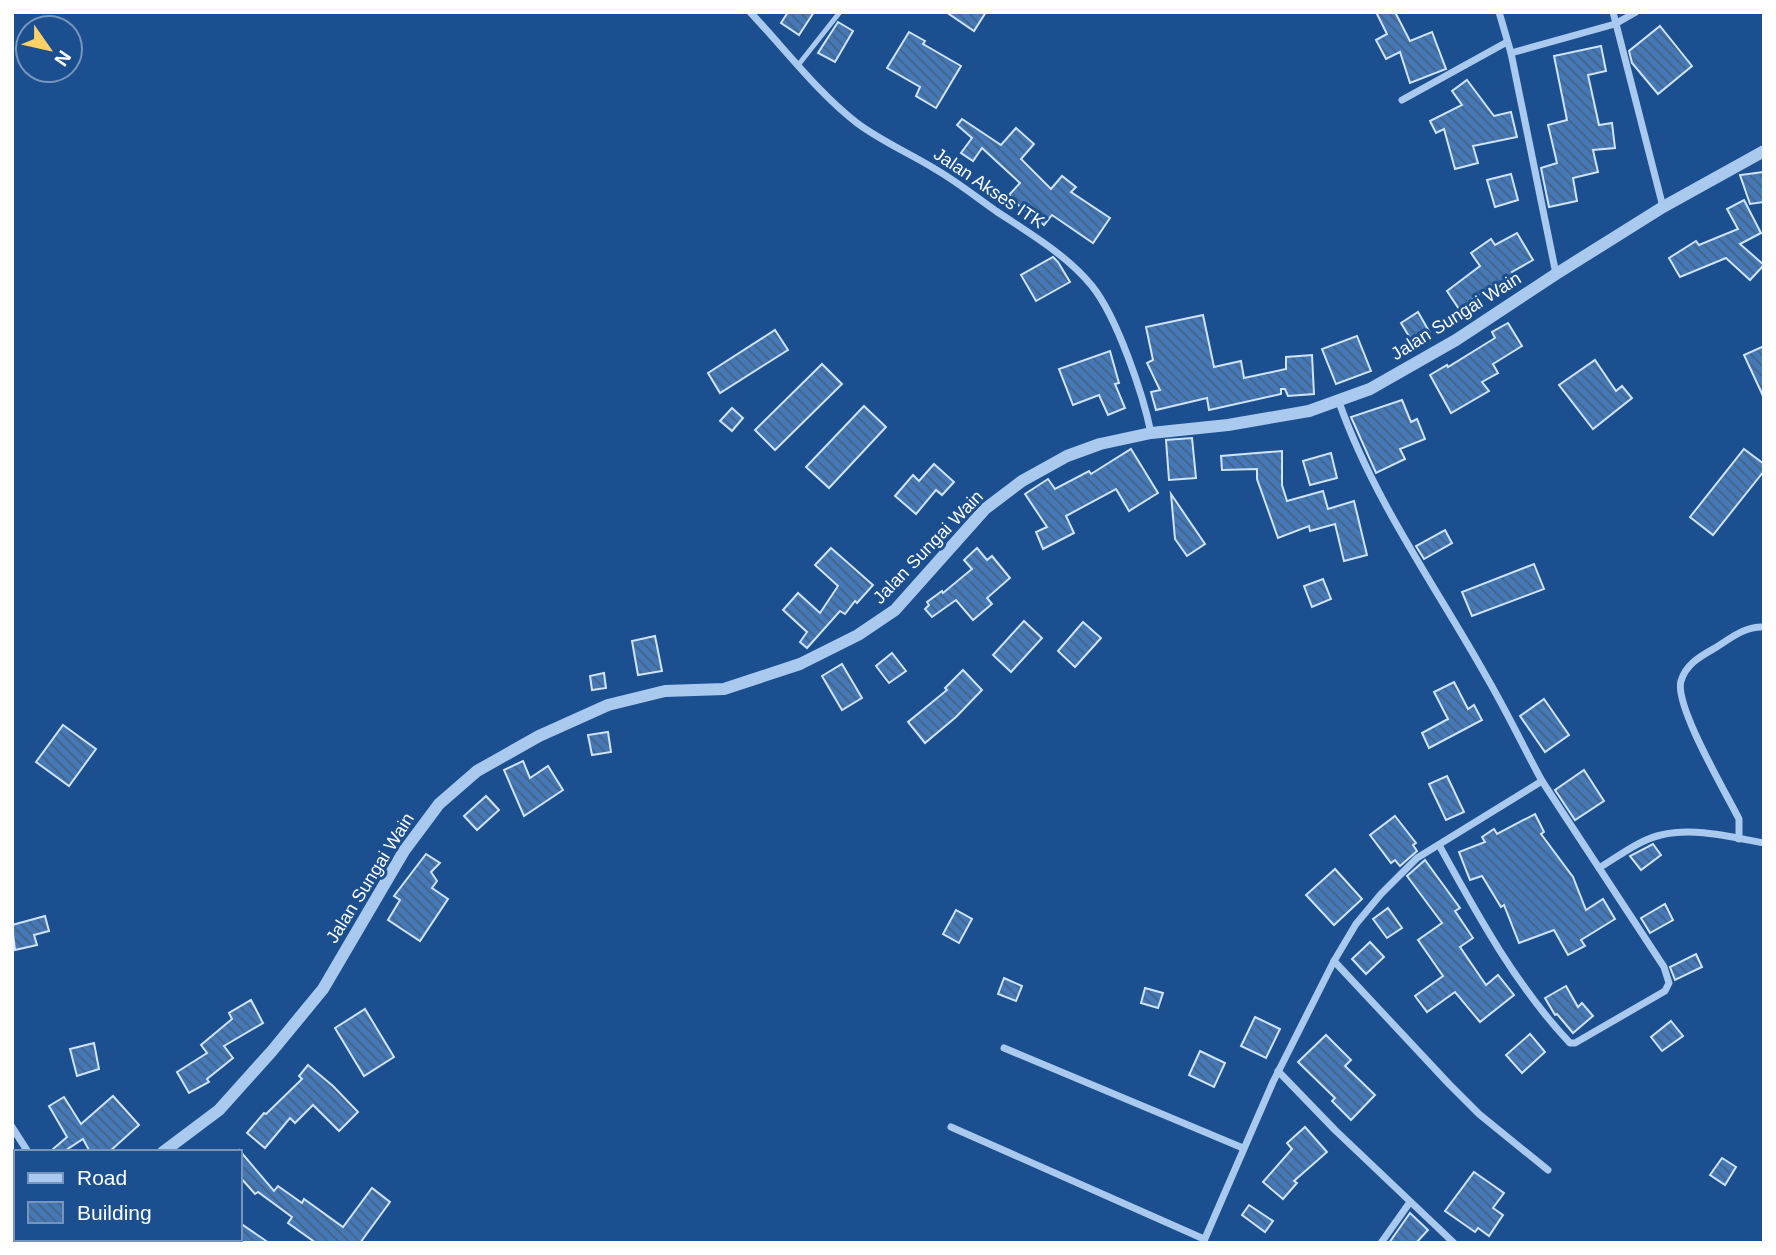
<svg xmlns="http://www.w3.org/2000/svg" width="1776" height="1255" font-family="Helvetica,sans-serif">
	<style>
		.building { fill: url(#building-back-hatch); stroke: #cfe3fa; stroke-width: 2 }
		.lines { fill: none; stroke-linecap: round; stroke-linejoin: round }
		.service { stroke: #a9c9ee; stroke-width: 5 }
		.minor { stroke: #a9c9ee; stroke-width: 7 }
		.tertiary { stroke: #a9c9ee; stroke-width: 12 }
		.labels { text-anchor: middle; stroke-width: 6; stroke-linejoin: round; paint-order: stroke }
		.street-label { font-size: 18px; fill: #fff; stroke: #1b4f8f }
	</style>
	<defs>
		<pattern id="building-back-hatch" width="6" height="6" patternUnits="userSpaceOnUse" patternTransform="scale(1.75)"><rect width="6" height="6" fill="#4478b7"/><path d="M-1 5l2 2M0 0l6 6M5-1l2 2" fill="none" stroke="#486282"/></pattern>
	</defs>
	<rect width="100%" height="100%" fill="#1b4f8f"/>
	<!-- building -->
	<g class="building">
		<polygon points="788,12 814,12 799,35 781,23"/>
		<polygon points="946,12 986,12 974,31"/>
		<polygon points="1376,12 1395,12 1410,41 1432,32 1446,69 1410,83 1400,52 1386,59 1376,40 1387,34"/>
		<polygon points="838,22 853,31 835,62 818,53"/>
		<polygon points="1660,26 1692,66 1658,94 1632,63 1629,51"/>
		<polygon points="909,32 925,41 923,44 961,66 936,108 916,96 920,87 887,68"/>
		<polygon points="1601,46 1606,71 1588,75 1599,125 1612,123 1615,148 1593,150 1598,172 1573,178 1577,201 1549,207 1541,168 1557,163 1548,125 1567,120 1554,56"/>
		<polygon points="1467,80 1494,116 1511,112 1517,137 1473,146 1478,163 1455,169 1444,129 1436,133 1430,121 1462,105 1452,91"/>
		<polygon points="962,119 1001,145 1016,128 1034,144 1021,159 1051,189 1062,176 1076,187 1071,192 1110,218 1093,243 1052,215 1044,225 1021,208 1009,195 1020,183 982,148 973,161 961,153 972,138 957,125"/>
		<polygon points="1764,172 1764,202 1750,204 1740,175"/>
		<polygon points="1511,174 1518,200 1495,207 1487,180"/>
		<polygon points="1744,200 1761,233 1740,244 1764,265 1750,280 1726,258 1680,277 1669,258 1696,241 1699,245 1738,229 1727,209"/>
		<polygon points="1517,233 1533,260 1512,272 1518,279 1502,291 1495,283 1459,309 1447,291 1480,266 1471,253 1491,239 1495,245"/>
		<polygon points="1053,257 1058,262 1070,282 1036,301 1021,275"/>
		<polygon points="1418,312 1430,333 1413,343 1401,323"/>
		<polygon points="1203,315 1214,367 1241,361 1244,378 1286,369 1286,357 1312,355 1314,394 1288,396 1285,389 1281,389 1281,394 1209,410 1207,398 1156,410 1151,392 1160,390 1147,363 1153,360 1146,327"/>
		<polygon points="1508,323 1522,346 1493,364 1498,373 1482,382 1489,391 1451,413 1430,375 1447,365 1448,367 1495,338 1492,332"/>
		<polygon points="775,330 788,350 720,393 708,373"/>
		<polygon points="1357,336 1371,371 1336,384 1322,349"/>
		<polygon points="1764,346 1764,398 1744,355"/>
		<polygon points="1110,351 1119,383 1115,384 1125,408 1108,415 1099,395 1073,405 1059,369"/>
		<polygon points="1595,360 1616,391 1622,386 1632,398 1593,429 1559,385"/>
		<polygon points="822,364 842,384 775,450 755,430"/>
		<polygon points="1402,400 1411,422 1417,419 1425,439 1400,449 1405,459 1376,473 1351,417"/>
		<polygon points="864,406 886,427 829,488 806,467"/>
		<polygon points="732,408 743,418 732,431 720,421"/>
		<polygon points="1192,438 1196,478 1169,480 1166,440"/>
		<polygon points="1131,449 1158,493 1129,511 1116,489 1066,516 1074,533 1043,549 1036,532 1047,527 1025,494 1048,479 1055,489 1089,471 1091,474"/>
		<polygon points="1744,449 1764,464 1764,471 1713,535 1690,517"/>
		<polygon points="1282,451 1282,485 1287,501 1323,491 1328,509 1354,501 1367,555 1344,561 1335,524 1310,531 1309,526 1278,538 1257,479 1257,469 1222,470 1221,456"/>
		<polygon points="1331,453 1337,478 1310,485 1303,461"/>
		<polygon points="934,464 954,482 942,495 936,490 916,514 895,496 913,475 919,481"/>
		<polygon points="1171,494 1205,544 1187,556 1175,539"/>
		<polygon points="1445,530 1452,543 1424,559 1416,546"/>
		<polygon points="831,548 873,585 857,603 855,601 845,614 840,611 807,648 800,642 807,632 783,610 798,593 820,613 838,586 815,565"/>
		<polygon points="977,548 987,560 992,556 1010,578 987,598 992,604 973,620 956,600 932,617 925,609 929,605 927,602 942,591 943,593 972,569 964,560"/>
		<polygon points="1534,564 1544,589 1472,616 1462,592"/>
		<polygon points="1323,579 1331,599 1312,607 1304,586"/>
		<polygon points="1024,621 1042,638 1011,672 993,655"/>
		<polygon points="1083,622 1101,638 1075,667 1058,651"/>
		<polygon points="655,636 662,671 638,675 632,641"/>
		<polygon points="892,653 906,671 889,683 876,666"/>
		<polygon points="842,664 862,698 842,710 822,676"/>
		<polygon points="963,670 982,690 956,717 925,743 908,722 947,690 945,688"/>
		<polygon points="604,673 606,688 592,690 590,676"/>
		<polygon points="1454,682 1468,709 1474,705 1482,720 1429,748 1422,733 1448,719 1434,692"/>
		<polygon points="1544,699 1569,735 1545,752 1520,716"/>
		<polygon points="63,725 96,749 69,786 36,762"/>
		<polygon points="608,732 611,752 592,755 588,735"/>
		<polygon points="523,761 530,778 548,766 563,790 524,816 504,770"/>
		<polygon points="1584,770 1604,801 1575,820 1555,790"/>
		<polygon points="1447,776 1464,812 1446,820 1429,784"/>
		<polygon points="486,796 499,810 477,830 464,816"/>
		<polygon points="1535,814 1544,832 1541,834 1573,877 1586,910 1603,899 1615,919 1581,940 1585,946 1568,955 1554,930 1519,943 1504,905 1501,907 1482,876 1470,880 1459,852 1485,842 1482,837 1494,829 1497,834"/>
		<polygon points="1395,816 1416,843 1413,845 1417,851 1400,866 1395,860 1391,863 1370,835"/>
		<polygon points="1653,844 1661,855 1641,870 1630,856"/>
		<polygon points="426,854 440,863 431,872 437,881 432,888 448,899 420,941 388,920 400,900 394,896"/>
		<polygon points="1425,860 1460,908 1455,911 1473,938 1460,947 1486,985 1498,975 1514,995 1480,1022 1455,992 1427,1012 1415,996 1443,976 1418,940 1442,923 1407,876"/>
		<polygon points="1335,869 1362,899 1334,925 1306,895"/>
		<polygon points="1665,904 1673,920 1650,933 1641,918"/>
		<polygon points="1388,908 1402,928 1387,938 1373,919"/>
		<polygon points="956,910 972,919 959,943 943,934"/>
		<polygon points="45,916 49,931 34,935 37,945 15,950 12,925"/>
		<polygon points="1370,942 1384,957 1366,974 1352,959"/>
		<polygon points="1696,954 1702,967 1675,980 1670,967"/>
		<polygon points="1004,978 1022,986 1016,1001 998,994"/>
		<polygon points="1566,986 1578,1007 1582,1003 1593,1016 1573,1033 1557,1014 1555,1015 1545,998"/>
		<polygon points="1145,988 1163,993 1158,1008 1141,1003"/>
		<polygon points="251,1000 263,1023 224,1046 233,1058 207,1079 209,1082 189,1093 177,1072 207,1053 201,1045 232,1019 229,1013"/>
		<polygon points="365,1009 394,1057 364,1076 335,1028"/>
		<polygon points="1255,1017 1280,1029 1266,1058 1241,1046"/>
		<polygon points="1671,1021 1683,1036 1662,1051 1651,1037"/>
		<polygon points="1530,1034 1545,1052 1522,1073 1506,1055"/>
		<polygon points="1326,1035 1351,1060 1345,1066 1375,1095 1351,1120 1332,1101 1335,1098 1298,1062"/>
		<polygon points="94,1043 99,1069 77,1076 70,1049"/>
		<polygon points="1200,1051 1225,1063 1214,1087 1189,1075"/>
		<polygon points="308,1065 333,1086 358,1112 339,1131 313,1105 295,1123 290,1118 265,1148 247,1133 264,1113 266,1114 302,1079 299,1076"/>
		<polygon points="113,1096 139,1125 109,1152 90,1152 83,1139 63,1152 56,1152 53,1149 67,1137 49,1106 64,1097 81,1124"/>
		<polygon points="1305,1127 1327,1152 1294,1181 1297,1183 1283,1199 1263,1182 1292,1149 1287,1143"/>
		<polygon points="240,1151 274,1191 278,1186 302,1203 304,1199 343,1227 372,1188 390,1202 360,1243 316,1243 288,1223 292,1217 258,1192 255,1194 240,1177"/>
		<polygon points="1722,1158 1736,1167 1725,1185 1710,1175"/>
		<polygon points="1474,1172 1504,1193 1493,1208 1503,1215 1489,1236 1478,1228 1475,1232 1445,1211"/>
		<polygon points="1249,1205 1273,1221 1265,1232 1242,1215"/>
		<polygon points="1410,1213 1428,1230 1416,1243 1389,1243"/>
		<polygon points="240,1223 269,1243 240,1243"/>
	</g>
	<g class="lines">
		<!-- service -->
		<polyline class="service" points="799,64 840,12"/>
		<!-- minor -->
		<g class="minor">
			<path d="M750,12C784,48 818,93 857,123C881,141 909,153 935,169C956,181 976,197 996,211C1029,233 1067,255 1092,286C1117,317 1143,394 1151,433"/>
			<polyline points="1499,12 1511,53 1556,274"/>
			<polyline points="1613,12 1663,207"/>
			<polyline points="1511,53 1615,24 1636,12"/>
			<polyline points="1402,100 1507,42"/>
			<path d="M1739,839V819C1726,793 1674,705 1681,681C1686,664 1701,656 1715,648C1731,638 1745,626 1764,627"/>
			<path d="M1439,845C1477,914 1516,986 1570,1043H1575L1665,991L1669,983L1664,967L1542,781"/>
			<path d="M1599,868C1619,856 1639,840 1661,835C1695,827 1730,837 1764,843"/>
			<polyline points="1334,961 1449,1084 1479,1114 1548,1170"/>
			<polyline points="1004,1048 1243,1148"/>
			<polyline points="1278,1071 1335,1130 1454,1243"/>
			<polyline points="12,1127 28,1152"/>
			<polyline points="951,1127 1204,1239"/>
			<path d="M1203,1243L1273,1082L1334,961L1356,924L1381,894L1417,858L1542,781C1523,746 1506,710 1486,676C1435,585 1374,501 1339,402"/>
			<polyline points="1381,1243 1410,1202"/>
		</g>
		<!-- tertiary -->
		<g class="tertiary">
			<polyline points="163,1152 219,1110 272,1051 323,989 404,851 439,804 477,771 539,736 608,705 665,691 724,689 800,664 858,635 895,610 985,509 1022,481 1067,456 1100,444 1151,433 1228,425 1309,411 1370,389 1456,340 1556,274 1663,207 1764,151"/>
			<polyline points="12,1218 16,1217"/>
		</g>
	</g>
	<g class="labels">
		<!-- street labels -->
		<g class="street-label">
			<text transform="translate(989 188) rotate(34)" y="6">Jalan Akses ITK</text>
			<text transform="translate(1456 316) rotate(-32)" y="6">Jalan Sungai Wain</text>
			<text transform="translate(928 547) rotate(-46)" y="6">Jalan Sungai Wain</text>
			<text transform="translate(370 878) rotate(-58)" y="6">Jalan Sungai Wain</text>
		</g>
	</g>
	<!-- border -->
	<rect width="1776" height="1255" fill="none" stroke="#ffffff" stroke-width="28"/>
	<!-- legend -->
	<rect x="14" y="1150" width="228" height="91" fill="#1b4f8f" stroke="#7695bc" stroke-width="2"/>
	<rect x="28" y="1173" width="35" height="10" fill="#a9c9ee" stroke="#7695bc" stroke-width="2"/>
	<text x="77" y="1185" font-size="21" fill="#ffffff">Road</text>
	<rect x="28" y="1202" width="35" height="21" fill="url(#building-back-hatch)" stroke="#7695bc" stroke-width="2"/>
	<text x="77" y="1220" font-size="21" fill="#ffffff">Building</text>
	<!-- north arrow -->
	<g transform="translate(49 49) rotate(124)"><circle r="33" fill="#1b4f8f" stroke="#7695bc" stroke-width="2"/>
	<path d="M0-5L12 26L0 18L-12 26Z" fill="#ffd166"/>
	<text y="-10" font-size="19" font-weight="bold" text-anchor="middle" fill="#ffffff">N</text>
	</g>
</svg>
